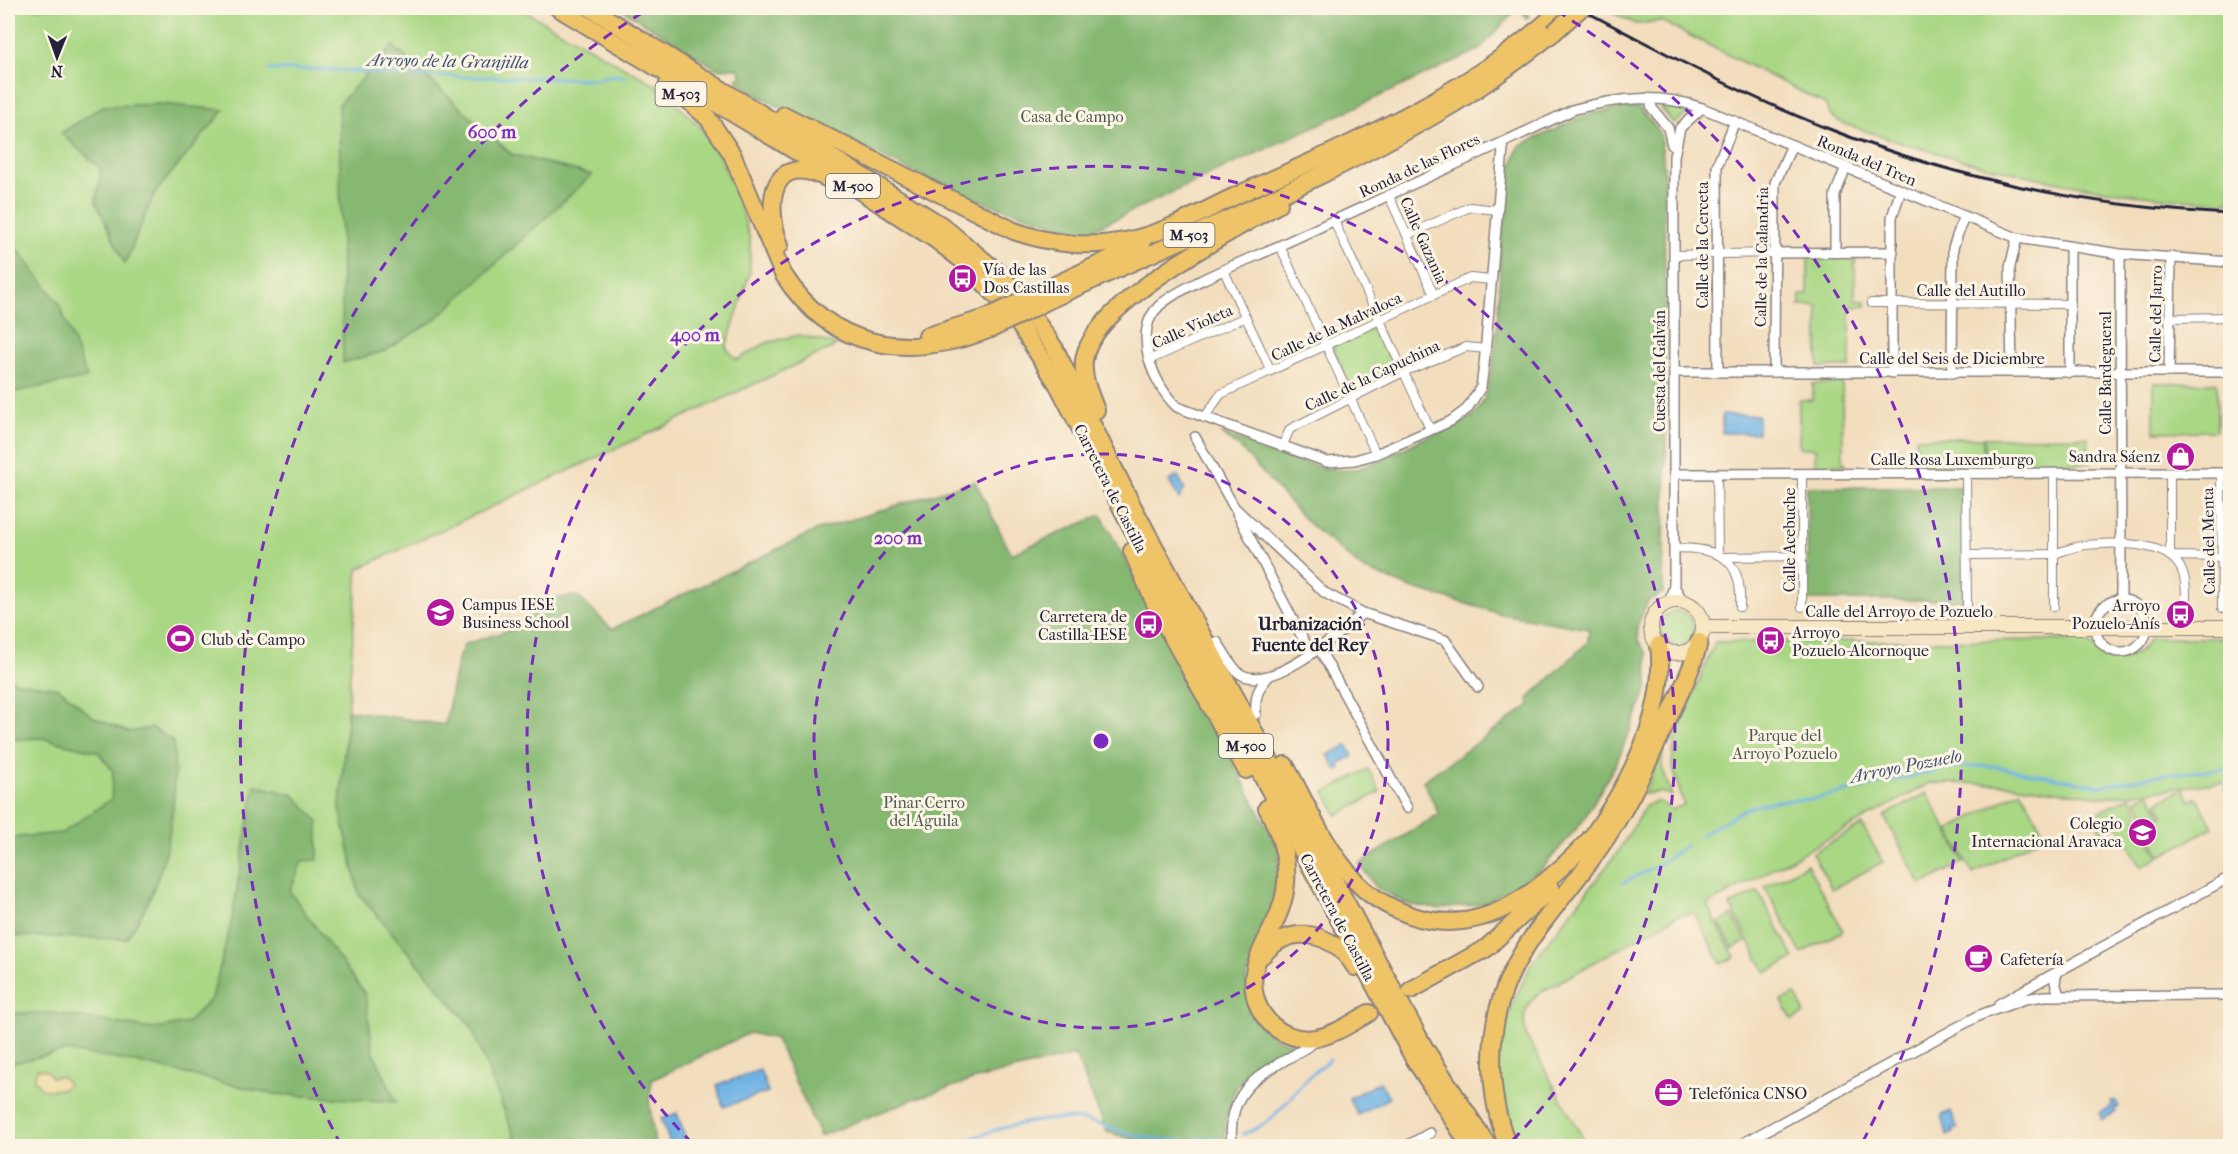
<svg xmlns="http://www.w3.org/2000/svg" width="2238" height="1154" font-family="'IM FELL French Canon',serif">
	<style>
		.green { fill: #a9d784; stroke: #667c60; stroke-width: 1.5 }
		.forest { fill: #86b872; stroke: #546d56; stroke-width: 1.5 }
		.sand { fill: #eeda9e; stroke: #887e6c; stroke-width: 1.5 }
		.water { fill: #6eb2e4; stroke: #486a90; stroke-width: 1.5 }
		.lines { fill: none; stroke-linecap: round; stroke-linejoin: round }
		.stream { stroke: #6eb2e4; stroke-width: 3 }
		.pedestrian-casing { stroke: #8a807c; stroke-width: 10 }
		.minor-casing { stroke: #8a807c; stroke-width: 12 }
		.secondary-casing { stroke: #8a807c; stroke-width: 16 }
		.trunk-casing { stroke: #8a807c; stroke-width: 20 }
		.pedestrian { stroke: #fff; stroke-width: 8 }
		.minor { stroke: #fff; stroke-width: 9 }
		.secondary { stroke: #f9e7c3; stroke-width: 14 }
		.trunk { stroke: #efc469; stroke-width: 16 }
		.rail { stroke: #22223b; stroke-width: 3 }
		.trunk-bridge-casing { stroke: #8a807c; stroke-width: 20; stroke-linecap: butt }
		.trunk-bridge { stroke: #efc469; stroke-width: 16 }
		.ring { fill: none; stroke: #7b2cbf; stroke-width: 3; stroke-dasharray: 10 8 }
		.labels { text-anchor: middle; stroke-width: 6; stroke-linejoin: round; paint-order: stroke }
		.shield { fill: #fcf5e5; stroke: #63616e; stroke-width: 1.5 }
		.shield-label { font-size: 15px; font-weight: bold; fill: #22223b }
		.park-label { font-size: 16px; fill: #4a5851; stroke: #fcf5e5 }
		.street-label { font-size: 16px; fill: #22223b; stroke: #fcf5e5 }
		.poi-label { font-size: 16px; fill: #22223b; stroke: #fcf5e5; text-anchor: start }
		.water-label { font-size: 18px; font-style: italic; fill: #3d5476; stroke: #fcf5e5 }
		.neighbourhood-label { font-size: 18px; font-weight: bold; fill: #22223b; stroke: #fcf5e5 }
		.centre { fill: #7b2cbf; stroke: #fcf5e5; stroke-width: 3 }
		.ring-label { font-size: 18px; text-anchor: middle; font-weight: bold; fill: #7b2cbf; stroke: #fcf5e5; stroke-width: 6; stroke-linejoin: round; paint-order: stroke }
	</style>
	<rect width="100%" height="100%" fill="#fcf5e5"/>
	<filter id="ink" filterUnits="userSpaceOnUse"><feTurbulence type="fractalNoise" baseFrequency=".0167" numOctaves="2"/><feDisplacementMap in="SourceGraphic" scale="12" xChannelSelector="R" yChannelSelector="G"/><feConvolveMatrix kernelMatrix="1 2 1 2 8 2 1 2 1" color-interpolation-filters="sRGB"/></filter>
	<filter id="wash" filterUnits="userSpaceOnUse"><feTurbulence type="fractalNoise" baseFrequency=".008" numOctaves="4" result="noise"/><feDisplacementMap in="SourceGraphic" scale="24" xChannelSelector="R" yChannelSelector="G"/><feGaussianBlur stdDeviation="1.35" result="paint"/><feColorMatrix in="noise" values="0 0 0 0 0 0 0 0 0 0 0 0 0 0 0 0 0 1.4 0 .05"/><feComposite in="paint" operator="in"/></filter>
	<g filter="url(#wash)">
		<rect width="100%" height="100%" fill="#f2ddbd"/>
		<!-- green -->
		<g class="green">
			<polygon points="8,8 519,8 656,85 699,125 719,154 738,199 750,239 750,272 726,348 737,360 766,343 799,335 838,345 358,569 340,808 359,894 471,1026 518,1146 8,1146"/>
			<path d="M1603,8H2230V202C2097,197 1968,167 1842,123L1830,115L1825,104L1661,21L1636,24Z"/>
			<polygon points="1664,106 1689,112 1674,124 1661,108"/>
			<polygon points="1808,255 1855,255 1855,300 1866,301 1866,306 1850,307 1850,367 1818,367 1818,306 1800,306 1800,295 1808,295"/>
			<polygon points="1377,326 1396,368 1351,388 1332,346"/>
			<polygon points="1842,383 1843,460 1846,465 1815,465 1815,448 1799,448 1799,400 1813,400 1813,384"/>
			<polygon points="2154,383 2217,383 2217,431 2154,432"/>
			<polygon points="2088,437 2090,463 1984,465 1984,438"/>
			<rect x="1916" y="438" width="67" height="26"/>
			<circle cx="1677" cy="628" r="17"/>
			<path d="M2150,638H2230V796L2223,782L2104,797L2006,784L1930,783L1707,905L1735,957L1721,964L1694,913L1677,916L1536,995C1524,1009 1522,1017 1526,1035L1587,1146H1512L1501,1112L1497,1051L1514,1001L1531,964L1620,849L1645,806L1659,801L1672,810L1684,805L1672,765L1674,742L1715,642L2083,640C2091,643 2096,648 2103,653C2122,666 2140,655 2150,638Z"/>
			<polygon points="1663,749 1662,767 1672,796 1661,792 1644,794"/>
			<polygon points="1368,769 1380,792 1337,815 1325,792"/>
			<polygon points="2183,789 2190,801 2197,798 2213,827 2161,856 2144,826 2149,823 2136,800 2149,793 2162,816 2164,815 2157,802"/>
			<polygon points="2021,790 2045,835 1973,874 1949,830"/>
			<polygon points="1927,793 1964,862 1921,885 1884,816"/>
			<polygon points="2131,796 2139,814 2136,816 2159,857 2141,867 2118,825 2102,833 2093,815"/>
			<polygon points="1862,825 1883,862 1832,889 1812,853"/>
			<polygon points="1807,864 1843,931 1801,953 1765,887"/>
			<polygon points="1758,891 1794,958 1766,973 1730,905"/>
			<polygon points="1732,915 1746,941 1733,948 1719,923"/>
			<polygon points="1795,994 1805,1013 1792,1020 1782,1001"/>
		</g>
		<!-- forest -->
		<g class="forest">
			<polygon points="620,8 1525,8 1529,17 1526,18 1521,8 1516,10 1479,50 1085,233 960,195 760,97 736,80 742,75 737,68 717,69"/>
			<polygon points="393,46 511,154 592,175 436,319 385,351 343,363 339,104"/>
			<polygon points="161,104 224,110 154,194 125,264 96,202 101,169 61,133 103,106"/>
			<path d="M1620,108H1639L1660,132L1664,168L1666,450L1663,593L1648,601L1637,626L1638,640L1647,654L1648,687L1616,764L1582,822L1541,870L1483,904L1441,909L1409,905L1376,887L1359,864L1439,814L1423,781L1530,705L1528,699L1588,642L1589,629L1502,614L1414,589L1363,569L1308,523L1242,450L1220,433C1254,444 1322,476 1356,469C1378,464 1401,449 1422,439C1441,431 1465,427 1478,410C1487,397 1489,381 1492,367C1506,296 1491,212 1519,146L1586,115Z"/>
			<polygon points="8,242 19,251 59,303 87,378 8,393"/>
			<path d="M975,481L1011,554L1101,515L1279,849L1278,900L1246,979L1252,1014L1263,1029L1282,1041L1299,1045C1286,1056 1267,1059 1253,1069C1230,1085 1222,1121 1226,1146H1158L1107,1132L1075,1055L976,1079L914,1099L820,1136L776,1039L749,1033L652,1080L649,1100L655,1146H518L471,1026L359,894L340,808L348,710L445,725L458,658L465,644L526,625V601L577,596L612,629L815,531Z"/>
			<polygon points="1807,487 1962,487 1963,600 1808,600"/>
			<path d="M8,678L17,682L59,688L93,717L128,732L152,728L173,741C179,810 167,882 126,939L8,936V838L62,833L111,799L113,771L98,752L41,738L8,740Z"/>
			<polygon points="255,785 294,795 318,821 318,860 302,861 290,892 365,994 373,1051 396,1102 273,1094 139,1063 65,1051 8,1064 8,1013 52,1013 153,1029 187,1023 212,998 231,923"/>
		</g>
		<!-- sand -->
		<polygon class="sand" points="37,1069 46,1070 52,1078 61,1076 68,1084 63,1089 43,1090 34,1079"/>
		<!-- water -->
		<g class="water">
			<rect x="1722" y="415" width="36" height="18"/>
			<polygon points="1178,476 1185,489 1179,499 1169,481"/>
			<polygon points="1347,745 1353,756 1338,764 1341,769 1337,771 1328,755"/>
			<polygon points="760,1070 768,1092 723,1107 717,1085"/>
			<polygon points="1380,1082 1389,1098 1358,1115 1349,1098"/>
			<polygon points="2115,1100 2119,1107 2114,1109 2116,1112 2102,1120 2099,1113 2113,1105 2111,1102"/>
			<polygon points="1951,1111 1958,1129 1953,1129 1954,1133 1947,1136 1942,1115"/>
			<polygon points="677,1113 688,1146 671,1146 661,1119"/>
		</g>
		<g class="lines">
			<!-- stream -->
			<g class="stream">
				<polyline points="269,70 322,69 418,76 598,79 610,75 626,76"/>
				<polyline points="1701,835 1745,809 1774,801 1814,799 1950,767 1992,766 2101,786 2164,774 2230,769"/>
				<polyline points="1623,883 1655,867 1687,845"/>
				<path d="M1243,1134C1271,1125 1284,1105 1302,1084C1310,1075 1321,1067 1330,1059"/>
				<path d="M953,1146C991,1129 1040,1115 1082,1120C1099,1122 1114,1130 1130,1134C1159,1141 1187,1143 1217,1137"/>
			</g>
		</g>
	</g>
	<g filter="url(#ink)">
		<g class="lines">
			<defs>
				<g id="pedestrian">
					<polyline points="1389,196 1434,295"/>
					<polyline points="1334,221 1430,429"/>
					<polyline points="1407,235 1470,207 1497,210"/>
					<polyline points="1280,246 1376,454"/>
					<polyline points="1674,255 1775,253"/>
					<polyline points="1224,271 1271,371"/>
					<polyline points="1871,303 2071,304"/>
					<polyline points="2170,318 2230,317"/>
					<polyline points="1149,360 1246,317"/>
					<polyline points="1204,418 1221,394 1470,278 1491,280"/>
					<polyline points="1282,447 1290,429 1403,372 1466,347 1486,349"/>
					<polyline points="2170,473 2170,556 2222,557"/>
					<polyline points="2221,473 2222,608"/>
					<polyline points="1717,474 1718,554"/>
					<polyline points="1966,474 1967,607"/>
					<path d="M1674,548C1719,548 1743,557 1740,607"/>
					<polyline points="1967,555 2054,554 2054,473"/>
					<polyline points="1723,557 1803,556"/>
					<polyline points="1802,607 1802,474"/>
					<path d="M2054,607V554C2064,551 2075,546 2085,545C2113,542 2170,540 2182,571C2187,582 2186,595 2186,607"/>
				</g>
				<g id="minor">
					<polyline points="1650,99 1652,108 1668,128 1672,145"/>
					<path d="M1501,145L1503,149L1484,365L1481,387L1467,409L1451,421L1376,454L1355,460L1327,462L1177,407C1154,386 1131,332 1159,306C1182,285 1250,259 1281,245C1379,200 1477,155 1575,109C1617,98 1660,93 1702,108L2017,238L2120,254L2230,262"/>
					<polyline points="2070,248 2070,373"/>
					<polyline points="1835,252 1835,195 1846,167"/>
					<polyline points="1775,253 1893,252"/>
					<polyline points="2120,254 2121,600"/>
					<polyline points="1674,372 2230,372"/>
					<polyline points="1718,372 1717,166 1735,121"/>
					<polyline points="1774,372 1775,183 1792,145"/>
					<polyline points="2012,372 2010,267 2017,238"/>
					<polyline points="2169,372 2171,257"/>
					<polyline points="1892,373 1892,217 1901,190"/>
					<polyline points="1952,373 1953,248 1964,216"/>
					<polyline points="1195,437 1234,507 1325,593 1363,613 1445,640 1478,687"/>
					<polyline points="1674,474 2230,473"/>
					<polyline points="1237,513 1311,654"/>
					<polyline points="1674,586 1684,603"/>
					<circle cx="2121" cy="626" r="26"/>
					<polyline points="1669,603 1674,586 1674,156 1680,128 1702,108"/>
					<path d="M1217,642C1224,651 1232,670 1242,675C1275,691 1339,633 1363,613"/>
					<polyline points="1320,650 1407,808"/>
					<path d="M1256,714C1255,697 1257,689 1269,676"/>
					<polyline points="2057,972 2055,982 2059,995"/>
					<polyline points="1999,1004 2230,877"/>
					<path d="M1232,1146C1225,1080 1271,1072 1316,1041"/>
					<polyline points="1407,1146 1430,1133"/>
					<polyline points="1738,1146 1980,1015 2025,999 2044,996 2230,995"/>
				</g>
				<g id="secondary">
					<circle cx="1677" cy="627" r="26"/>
					<polyline points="1703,627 2230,627"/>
				</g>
				<g id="trunk">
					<polyline points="558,8 845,181 936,240 963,261 1010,310 1058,385 1212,683 1413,1057 1470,1146"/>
					<polyline points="590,8 941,225 1000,274 1024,303 1055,349 1132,505 1424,1047 1488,1146"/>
					<path d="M668,83L708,118L732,154L783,274C833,352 910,360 991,329"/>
					<path d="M784,115L1014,231C1053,245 1089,248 1130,240C1169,232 1208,208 1244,192C1355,142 1472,93 1562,8"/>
					<path d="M780,245C764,204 771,149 828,179"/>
					<polyline points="1040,292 1142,244"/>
					<path d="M1045,302C1179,240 1323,181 1450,106C1486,85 1520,59 1553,33"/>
					<polyline points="927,336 986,318"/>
					<path d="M1096,410C1090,395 1082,377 1084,361C1090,304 1231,232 1279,204"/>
					<polyline points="1132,551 1161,617 1246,770"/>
					<path d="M1285,765C1306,802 1324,847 1353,878C1368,896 1388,907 1410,915C1483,941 1543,889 1590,839"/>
					<path d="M1267,808C1281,834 1290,862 1285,891C1281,919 1262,941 1255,968C1246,1006 1275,1044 1316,1038C1335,1035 1353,1022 1369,1013"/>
					<path d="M1584,848C1624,793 1668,717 1659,645"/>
					<polyline points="1483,951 1551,889"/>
					<path d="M1263,955C1291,921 1334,933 1355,967"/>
					<polyline points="1411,990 1490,946"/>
					<path d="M1508,1146C1497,1119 1492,1093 1492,1063C1491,967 1545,925 1596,853C1627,810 1647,765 1669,717C1680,693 1693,668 1699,642"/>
				</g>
			</defs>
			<!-- pedestrian casing -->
			<use href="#pedestrian" class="pedestrian-casing"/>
			<!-- minor casing -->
			<use href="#minor" class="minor-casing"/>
			<!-- secondary casing -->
			<use href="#secondary" class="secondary-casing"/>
			<!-- trunk casing -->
			<use href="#trunk" class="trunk-casing"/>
			<!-- pedestrian -->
			<use href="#pedestrian" class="pedestrian"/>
			<!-- minor -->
			<use href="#minor" class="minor"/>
			<!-- secondary -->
			<use href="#secondary" class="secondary"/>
			<!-- trunk -->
			<use href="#trunk" class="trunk"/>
			<!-- rail -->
			<path class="rail" d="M1579,8C1659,50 1740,94 1824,127C1954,179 2091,207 2230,214"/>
			<defs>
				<g id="trunk-bridge">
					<polyline points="1553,33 1581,8"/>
					<polyline points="986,318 1040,292"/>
					<polyline points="991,329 1045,302"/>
				</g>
			</defs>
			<!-- trunk-bridge casing -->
			<use href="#trunk-bridge" class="trunk-bridge-casing"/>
			<!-- trunk-bridge -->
			<use href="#trunk-bridge" class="trunk-bridge"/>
		</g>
	</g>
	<!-- distance rings -->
	<g class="ring">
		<circle cx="1101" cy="741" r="287"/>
		<path d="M692 1143A574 574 0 1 1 1510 1143"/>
		<path d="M341 1145A861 861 0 0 1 645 11M1557 11A861 861 0 0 1 1861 1145"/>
	</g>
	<!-- icons -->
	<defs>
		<symbol id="bus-disc" viewBox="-11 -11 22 22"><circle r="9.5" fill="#b5179e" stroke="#fcf5e5"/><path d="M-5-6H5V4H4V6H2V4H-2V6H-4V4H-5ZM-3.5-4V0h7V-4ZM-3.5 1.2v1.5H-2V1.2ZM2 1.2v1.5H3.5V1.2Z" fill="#fff"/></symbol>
		<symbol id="shop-disc" viewBox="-11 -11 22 22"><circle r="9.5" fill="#b5179e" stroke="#fcf5e5"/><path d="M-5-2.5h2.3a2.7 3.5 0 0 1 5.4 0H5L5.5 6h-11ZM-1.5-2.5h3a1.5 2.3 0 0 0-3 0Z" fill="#fff"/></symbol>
		<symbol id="university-disc" viewBox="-11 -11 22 22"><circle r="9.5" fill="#b5179e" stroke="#fcf5e5"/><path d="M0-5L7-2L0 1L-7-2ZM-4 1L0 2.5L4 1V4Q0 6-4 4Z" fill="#fff"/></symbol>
		<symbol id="stadium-disc" viewBox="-11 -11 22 22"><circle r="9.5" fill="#b5179e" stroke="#fcf5e5"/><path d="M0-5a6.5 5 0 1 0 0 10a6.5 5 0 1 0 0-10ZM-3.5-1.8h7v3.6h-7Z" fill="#fff"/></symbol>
		<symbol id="school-disc" viewBox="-11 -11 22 22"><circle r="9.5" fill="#b5179e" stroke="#fcf5e5"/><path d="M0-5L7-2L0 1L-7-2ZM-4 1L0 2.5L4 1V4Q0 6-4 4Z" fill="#fff"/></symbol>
		<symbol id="cafe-disc" viewBox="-11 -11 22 22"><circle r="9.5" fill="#b5179e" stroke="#fcf5e5"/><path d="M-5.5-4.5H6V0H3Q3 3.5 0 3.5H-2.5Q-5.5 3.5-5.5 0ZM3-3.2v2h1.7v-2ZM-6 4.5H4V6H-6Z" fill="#fff"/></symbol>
		<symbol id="office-disc" viewBox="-11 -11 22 22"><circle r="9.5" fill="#b5179e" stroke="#fcf5e5"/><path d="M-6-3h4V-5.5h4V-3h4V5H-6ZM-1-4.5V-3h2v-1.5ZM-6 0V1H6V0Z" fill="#fff"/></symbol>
	</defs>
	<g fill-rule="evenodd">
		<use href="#bus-disc" x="946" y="262" width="33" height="33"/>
		<use href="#shop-disc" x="2164" y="440" width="33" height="33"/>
		<use href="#university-disc" x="424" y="596" width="33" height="33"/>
		<use href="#bus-disc" x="2164" y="598" width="33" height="33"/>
		<use href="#bus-disc" x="1132" y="608" width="33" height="33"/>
		<use href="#stadium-disc" x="164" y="622" width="33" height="33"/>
		<use href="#bus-disc" x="1754" y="624" width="33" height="33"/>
		<use href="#school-disc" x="2126" y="816" width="33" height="33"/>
		<use href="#cafe-disc" x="1962" y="942" width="33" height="33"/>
		<use href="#office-disc" x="1652" y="1076" width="33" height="33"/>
	</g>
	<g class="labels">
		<!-- shield labels -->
		<g class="shield">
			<rect x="655.5" y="82" width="51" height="24" rx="4.5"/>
			<rect x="826" y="174" width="54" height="24" rx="4.5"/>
			<rect x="1163.5" y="223" width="51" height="24" rx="4.5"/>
			<rect x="1219" y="734" width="54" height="24" rx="4.5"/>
		</g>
		<g class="shield-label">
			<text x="681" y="99">M-503</text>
			<text x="853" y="191">M-500</text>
			<text x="1189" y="240">M-503</text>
			<text x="1246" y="751">M-500</text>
		</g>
		<!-- park labels -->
		<g class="park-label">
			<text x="1072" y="122">Casa de Campo</text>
			<text x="1785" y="741">Parque del<tspan x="1785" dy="18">Arroyo Pozuelo</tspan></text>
			<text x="924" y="808">Pinar Cerro<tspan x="924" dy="18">del Águila</tspan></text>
		</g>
		<!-- street labels -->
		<g class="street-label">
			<text transform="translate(1867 160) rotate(23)" y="6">Ronda del Tren</text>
			<text transform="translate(1419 165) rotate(-25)" y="6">Ronda de las Flores</text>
			<text transform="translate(1424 240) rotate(66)" y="6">Calle Gazania</text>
			<text transform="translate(1702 245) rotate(-90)" y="6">Calle de la Cerceta</text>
			<text transform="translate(1761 257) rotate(-89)" y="6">Calle de la Calandria</text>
			<text x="1971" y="296">Calle del Autillo</text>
			<text transform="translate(2155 314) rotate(-89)" y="6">Calle del Jarro</text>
			<text transform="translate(1192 326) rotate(-24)" y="6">Calle Violeta</text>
			<text transform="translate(1336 326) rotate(-25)" y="6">Calle de la Malvaloca</text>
			<text x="1952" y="364">Calle del Seis de Diciembre</text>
			<text transform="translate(1659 371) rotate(-90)" y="6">Cuesta del Galván</text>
			<text transform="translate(2105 373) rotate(-90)" y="6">Calle Bardegueral</text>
			<text transform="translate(1372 375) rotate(-25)" y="6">Calle de la Capuchina</text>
			<text x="1952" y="465">Calle Rosa Luxemburgo</text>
			<text transform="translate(1111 488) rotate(63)" y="6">Carretera de Castilla</text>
			<text transform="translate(1789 540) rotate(-90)" y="6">Calle Acebuche</text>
			<text transform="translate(2208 541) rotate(-91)" y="6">Calle del Menta</text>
			<text x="1899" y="617">Calle del Arroyo de Pozuelo</text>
			<text transform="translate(1338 917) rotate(62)" y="6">Carretera de Castilla</text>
		</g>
		<!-- poi labels -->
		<g class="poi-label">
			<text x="983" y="275">Vía de las<tspan x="983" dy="18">Dos Castillas</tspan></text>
			<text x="2160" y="462" text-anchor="end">Sandra Sáenz</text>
			<text x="462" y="610">Campus IESE<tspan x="462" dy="18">Business School</tspan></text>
			<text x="2160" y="611" text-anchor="end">Arroyo<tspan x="2160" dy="18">Pozuelo-Anís</tspan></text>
			<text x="1127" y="622" text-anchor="end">Carretera de<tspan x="1127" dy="18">Castilla-IESE</tspan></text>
			<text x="1792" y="638">Arroyo<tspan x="1792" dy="18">Pozuelo-Alcornoque</tspan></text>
			<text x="201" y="645">Club de Campo</text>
			<text x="2122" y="829" text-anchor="end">Colegio<tspan x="2122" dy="18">Internacional Aravaca</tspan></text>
			<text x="2000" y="965">Cafetería</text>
			<text x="1689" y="1099">Telefónica CNSO</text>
		</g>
		<!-- water labels -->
		<g class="water-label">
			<text transform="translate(448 61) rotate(1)" y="6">Arroyo de la Granjilla</text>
			<text transform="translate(1906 766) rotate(-11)" y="6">Arroyo Pozuelo</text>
		</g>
		<!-- neighbourhood labels -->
		<g class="neighbourhood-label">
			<text x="1310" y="630">Urbanización<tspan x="1310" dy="21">Fuente del Rey</tspan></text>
		</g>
	</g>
	<circle cx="1101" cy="741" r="9" class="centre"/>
	<g class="ring-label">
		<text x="492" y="138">600 m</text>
		<text x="695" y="341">400 m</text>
		<text x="898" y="544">200 m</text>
	</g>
	<!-- margin -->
	<rect width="2238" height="1154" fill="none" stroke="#fcf5e5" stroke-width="30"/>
	<!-- north arrow -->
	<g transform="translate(57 57) rotate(181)" stroke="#fcf5e5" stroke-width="4.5" paint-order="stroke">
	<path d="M0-4.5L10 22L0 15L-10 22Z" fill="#22223b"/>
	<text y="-9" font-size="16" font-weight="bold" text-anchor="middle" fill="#22223b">N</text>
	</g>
</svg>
